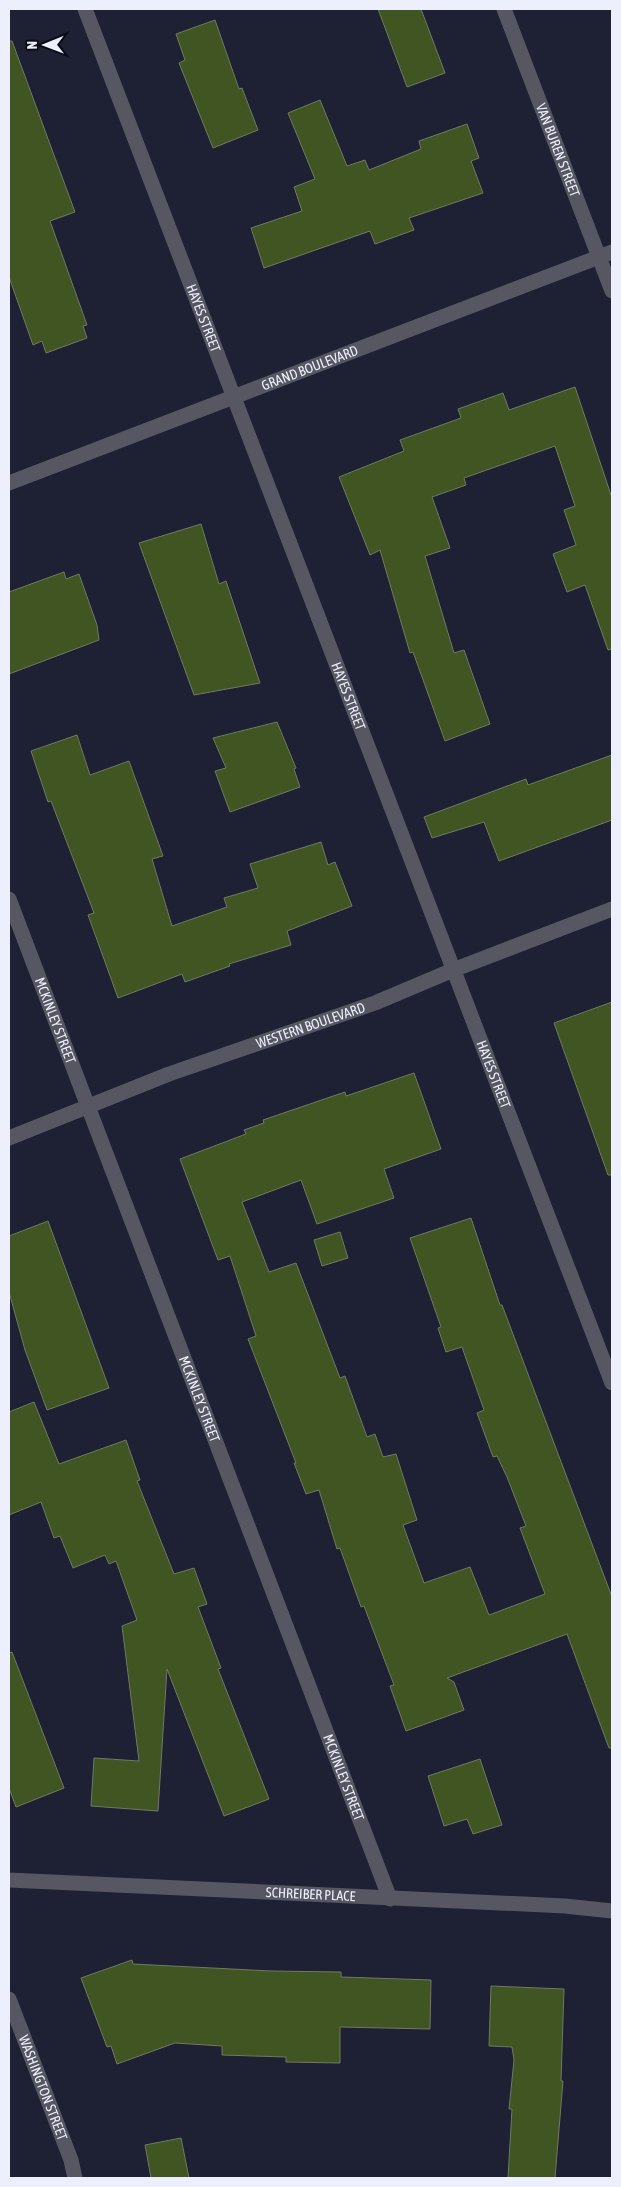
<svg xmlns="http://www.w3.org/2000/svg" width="621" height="2187" font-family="'Asap Condensed',sans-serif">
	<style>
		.building { fill: #415523; stroke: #6f7a62 }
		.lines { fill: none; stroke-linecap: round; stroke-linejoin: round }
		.minor { stroke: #565762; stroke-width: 15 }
		.labels { text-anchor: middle; stroke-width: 4; stroke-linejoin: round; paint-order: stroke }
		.street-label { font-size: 14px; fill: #edeffd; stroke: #0a0b14 }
	</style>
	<rect width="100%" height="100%" fill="#1e2034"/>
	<!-- building -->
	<g class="building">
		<polygon points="378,9 421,9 445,73 407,87"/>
		<polygon points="215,20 239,89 242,88 258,130 213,148 179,63 185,60 176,34"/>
		<polygon points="9,41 12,41 75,212 50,221 87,325 83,326 87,338 46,353 42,341 33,345 9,277"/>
		<polygon points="320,100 347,166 365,160 369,170 421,149 419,141 467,124 479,158 471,161 483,193 409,218 414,230 375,244 370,231 264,268 251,228 302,211 294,187 315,179 288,113"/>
		<polygon points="575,387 612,498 612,649 608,650 585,585 567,592 553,554 576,545 564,510 575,506 555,446 464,478 466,485 432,497 450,548 425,556 454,653 464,650 490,724 445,741 413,652 410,653 380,550 370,555 339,477 404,451 400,440 461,418 458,409 503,393 509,410"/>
		<polygon points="201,524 219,584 226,581 260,683 194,695 139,543"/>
		<polygon points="64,572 66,579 79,574 97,625 99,640 9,674 9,592"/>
		<polygon points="277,722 296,768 294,769 300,787 230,812 215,771 226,768 213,738"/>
		<polygon points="77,735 90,775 129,761 163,856 152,859 172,926 227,907 224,898 258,888 250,864 321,842 328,865 335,862 352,906 287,931 291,945 229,964 230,966 185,982 182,974 118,998 88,915 94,913 51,801 48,802 31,751"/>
		<polygon points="612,755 612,820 499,861 484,822 432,838 424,817 526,779 528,785"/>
		<polygon points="612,1002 612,1175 608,1175 554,1023"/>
		<polygon points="414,1073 441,1149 384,1169 394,1198 317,1224 301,1180 242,1202 269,1272 296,1263 340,1378 345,1376 367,1437 375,1434 383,1457 396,1454 417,1520 403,1525 424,1583 470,1567 489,1615 545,1594 520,1528 526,1526 507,1477 497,1456 493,1457 477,1413 484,1410 462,1347 446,1352 438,1328 441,1327 410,1238 471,1218 500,1305 502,1305 612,1597 612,1748 609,1748 567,1634 447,1678 454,1682 464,1710 406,1731 390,1686 394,1685 364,1606 361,1607 340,1548 337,1549 319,1490 306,1494 294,1463 296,1463 248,1339 256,1336 230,1256 218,1260 180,1159 246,1134 244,1130 264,1123 263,1120 345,1092 346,1096"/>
		<polygon points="48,1221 109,1388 47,1410 25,1350 9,1292 9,1236"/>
		<polygon points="340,1232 348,1258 322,1266 314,1240"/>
		<polygon points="34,1402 59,1464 126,1440 140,1480 137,1481 174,1574 194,1568 207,1604 198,1607 221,1668 218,1669 269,1799 224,1816 167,1669 158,1811 91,1806 94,1758 139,1761 122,1626 137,1620 116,1561 109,1564 105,1555 73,1568 60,1536 54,1538 41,1502 9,1515 9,1412"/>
		<polygon points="12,1652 64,1788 16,1807 9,1788 9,1653"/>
		<polygon points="480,1759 502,1825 473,1834 467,1819 444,1826 428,1776"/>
		<polygon points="132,1960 133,1964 271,1971 341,1972 341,1977 431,1980 430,2029 340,2027 340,2063 286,2062 286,2057 222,2055 222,2046 175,2043 117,2064 111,2046 107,2047 81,1978"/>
		<polygon points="491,1986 564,1989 561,2081 563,2081 555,2178 508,2178 512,2109 509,2109 514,2060 512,2047 489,2046"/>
		<polygon points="181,2138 189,2178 151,2178 145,2145"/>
	</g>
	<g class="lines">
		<!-- minor -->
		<g class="minor">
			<path id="s1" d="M85,9L612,1383"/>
			<path id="s2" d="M504,9L612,291"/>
			<path id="s3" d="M9,483L612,252"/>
			<path id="s4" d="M9,899L390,1899"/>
			<path id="s5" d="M9,1138L169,1074L375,1003L453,970L612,909"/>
			<path id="s6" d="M9,1880L565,1906L612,1911"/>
			<path id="s7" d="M9,1999L71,2160L75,2178"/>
		</g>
	</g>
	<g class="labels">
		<!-- street labels -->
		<g class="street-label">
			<text dy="5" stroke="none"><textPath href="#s2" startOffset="151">VAN BUREN STREET</textPath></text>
			<text dy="5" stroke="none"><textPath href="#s1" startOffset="331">HAYES STREET</textPath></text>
			<text dy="5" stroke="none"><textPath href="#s3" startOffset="322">GRAND BOULEVARD</textPath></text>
			<text dy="5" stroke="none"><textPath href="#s1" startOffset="736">HAYES STREET</textPath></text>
			<text dy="5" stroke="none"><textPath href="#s4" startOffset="130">MCKINLEY STREET</textPath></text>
			<text dy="5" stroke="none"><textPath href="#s5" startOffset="322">WESTERN BOULEVARD</textPath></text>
			<text dy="5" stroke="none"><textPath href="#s1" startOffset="1141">HAYES STREET</textPath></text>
			<text dy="5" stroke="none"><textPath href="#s4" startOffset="535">MCKINLEY STREET</textPath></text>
			<text dy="5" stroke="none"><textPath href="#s4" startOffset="940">MCKINLEY STREET</textPath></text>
			<text dy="5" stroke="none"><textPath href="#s6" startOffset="302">SCHREIBER PLACE</textPath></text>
			<text dy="5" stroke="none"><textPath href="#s7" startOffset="95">WASHINGTON STREET</textPath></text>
		</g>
	</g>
	<!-- border -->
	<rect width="621" height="2187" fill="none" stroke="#edeffd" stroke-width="20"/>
	<!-- north arrow -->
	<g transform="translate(45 45) rotate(269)" stroke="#0a0b14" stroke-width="4" paint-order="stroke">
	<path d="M0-4L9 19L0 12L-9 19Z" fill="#edeffd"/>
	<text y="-8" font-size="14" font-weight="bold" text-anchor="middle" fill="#edeffd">N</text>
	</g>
</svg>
